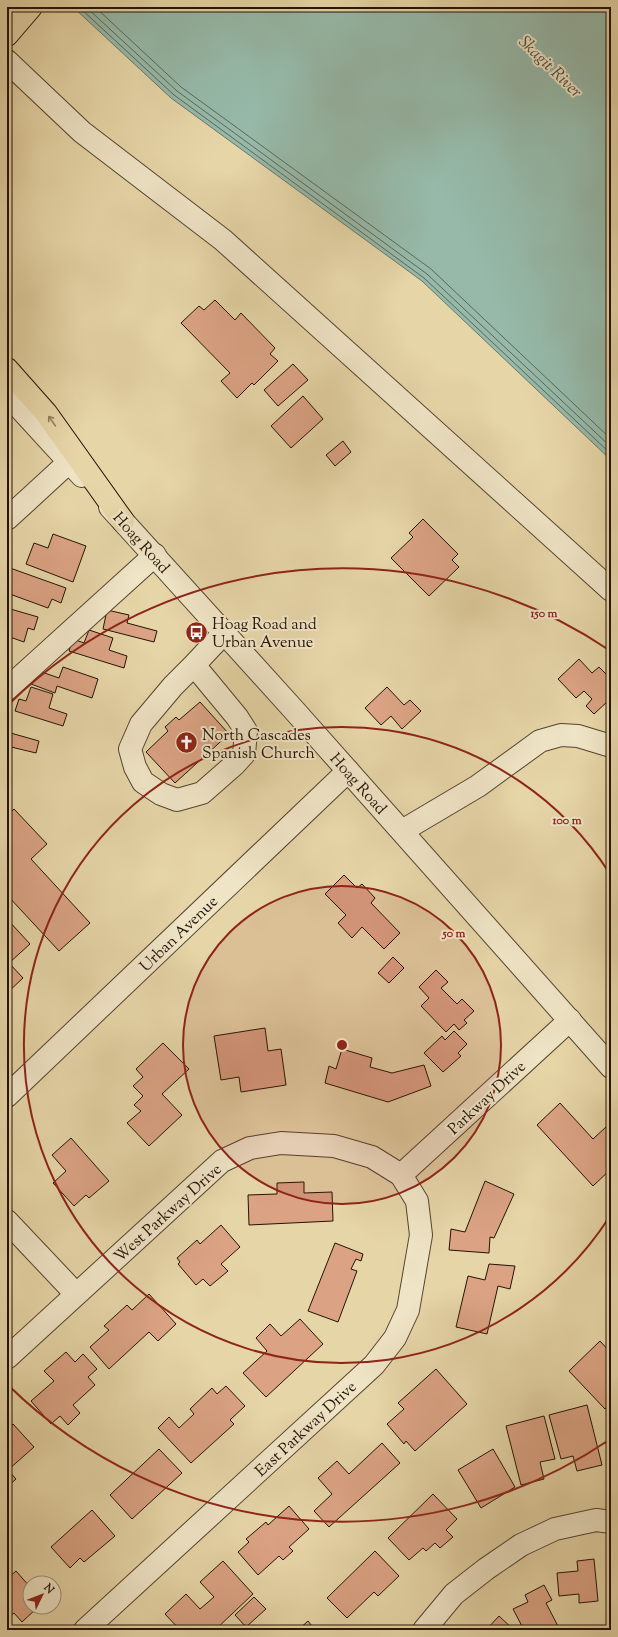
<svg xmlns="http://www.w3.org/2000/svg" width="618" height="1637" font-family="'Sorts Mill Goudy',serif">
	<style>
		.water { fill: #96b9a9; stroke: #687667 }
		.lines { fill: none; stroke-linecap: round; stroke-linejoin: round }
		.shore { stroke: #5c6657; stroke-width: 1 }
		.building { fill: #dba384; stroke: #231205 }
		.minor-casing { stroke: #54432e; stroke-width: 24 }
		.major-casing { stroke: #231205; stroke-width: 24 }
		.minor { stroke: #efe4c6; stroke-width: 22 }
		.major { stroke: #e6d5a7; stroke-width: 22 }
		.oneway { stroke: #8e7d5e }
		.ring { fill: none; stroke: #8f2418; stroke-width: 2 }
		.labels { text-anchor: middle; stroke-width: 4; stroke-linejoin: round; paint-order: stroke }
		.street-label { font-size: 16px; fill: #231205; stroke: #efe4c6 }
		.poi-label { font-size: 16px; fill: #231205; stroke: #efe4c6; text-anchor: start }
		.water-label { font-size: 17px; font-style: italic; fill: #4b4c3e; stroke: #efe4c6 }
		.centre { fill: #8f2418; stroke: #efe4c6; stroke-width: 2 }
		.ring-label { font-size: 12px; text-anchor: middle; font-weight: bold; fill: #8f2418; stroke: #efe4c6; stroke-width: 4; stroke-linejoin: round; paint-order: stroke }
	</style>
	<rect width="100%" height="100%" fill="#e6d5a7"/>
	<filter id="stains"><feTurbulence type="fractalNoise" baseFrequency=".005" numOctaves="4"/><feColorMatrix values="0 0 0 0 .2 0 0 0 0 .09 0 0 0 0 .02 0 0 0 .5 -.17"/></filter>
	<radialGradient id="worn" r=".72"><stop offset=".6" stop-color="#630" stop-opacity="0"/><stop offset="1" stop-color="#630" stop-opacity=".3"/></radialGradient>
	<!-- water -->
	<polygon class="water" points="73,7 611,7 611,460 422,281 171,98"/>
	<g class="lines">
		<!-- shore -->
		<g class="shore">
			<polyline points="79,7 174,95 424,278 611,454"/>
			<polyline points="86,7 177,91 427,274 611,447"/>
			<polyline points="95,7 181,87 431,269 611,439"/>
		</g>
	</g>
	<!-- building -->
	<g class="building">
		<polygon points="215,300 235,320 241,313 275,348 270,354 278,361 254,385 252,383 237,398 221,381 230,373 181,323 199,306 204,310"/>
		<polygon points="293,364 308,380 278,406 264,390"/>
		<polygon points="303,396 323,419 291,448 271,426"/>
		<polygon points="343,441 351,452 335,466 326,455"/>
		<polygon points="423,519 458,554 452,560 459,567 429,596 391,558 413,537 409,533"/>
		<polygon points="53,534 86,546 73,582 26,564 34,543 48,548"/>
		<polygon points="10,568 66,588 61,603 52,599 48,608 7,593 7,575"/>
		<polygon points="7,608 38,617 34,630 28,628 24,642 7,636"/>
		<polygon points="107,610 129,615 127,623 157,631 154,642 103,629"/>
		<polygon points="89,630 113,638 109,650 127,656 124,668 69,651 73,639 84,643"/>
		<polygon points="579,659 592,673 599,667 611,679 611,705 608,701 594,714 586,706 592,699 584,691 576,698 558,679"/>
		<polygon points="63,667 98,679 92,698 57,686 55,693 31,684 36,670 59,678"/>
		<polygon points="31,687 53,694 49,708 67,714 63,726 15,711 19,699 26,701"/>
		<polygon points="387,687 404,705 410,700 421,711 402,729 391,716 381,725 365,708"/>
		<polygon points="200,702 229,734 175,783 146,752 168,731 165,727 176,717 179,720"/>
		<polygon points="7,732 39,741 36,753 7,746"/>
		<polygon points="14,809 47,844 31,859 90,923 59,951 7,895 7,816"/>
		<polygon points="344,875 357,888 362,884 375,898 371,903 400,933 384,949 362,927 352,938 338,923 346,915 325,894"/>
		<polygon points="7,919 30,944 9,963 23,978 7,993"/>
		<polygon points="393,957 404,968 389,983 378,973"/>
		<polygon points="436,970 448,982 441,988 457,1004 462,999 474,1011 464,1020 467,1023 459,1030 454,1024 446,1032 421,1006 429,998 419,987"/>
		<polygon points="265,1028 268,1051 281,1049 286,1085 241,1092 239,1077 221,1080 214,1036"/>
		<polygon points="454,1031 467,1044 458,1053 461,1056 443,1072 424,1053 442,1036 445,1040"/>
		<polygon points="163,1043 189,1069 162,1094 182,1115 149,1146 127,1123 141,1111 134,1105 143,1096 133,1086 143,1077 136,1069"/>
		<polygon points="342,1049 372,1058 370,1067 392,1073 424,1065 431,1086 388,1102 325,1083 329,1066 336,1069"/>
		<polygon points="560,1103 593,1139 607,1126 611,1130 611,1169 593,1186 537,1125"/>
		<polygon points="71,1138 109,1181 89,1198 86,1195 74,1206 53,1183 66,1171 52,1155"/>
		<polygon points="485,1181 514,1194 494,1238 490,1237 489,1253 449,1250 451,1229 465,1232"/>
		<polygon points="304,1182 304,1193 332,1192 333,1221 249,1225 248,1195 277,1194 277,1183"/>
		<polygon points="221,1225 240,1247 221,1264 228,1271 210,1286 203,1279 196,1285 178,1264 180,1262 177,1258 197,1240 200,1244"/>
		<polygon points="335,1243 363,1254 361,1261 356,1259 351,1269 357,1271 338,1322 308,1311"/>
		<polygon points="489,1264 515,1266 510,1289 498,1286 487,1334 456,1327 468,1276 485,1280"/>
		<polygon points="149,1294 176,1324 158,1341 149,1332 109,1369 90,1347 109,1330 104,1326 127,1305 132,1310"/>
		<polygon points="300,1319 323,1344 266,1397 243,1373 267,1351 256,1338 270,1324 281,1336"/>
		<polygon points="600,1341 611,1353 611,1374 608,1377 611,1380 611,1403 605,1409 569,1371"/>
		<polygon points="66,1352 75,1362 83,1354 97,1369 88,1377 95,1385 73,1405 80,1413 68,1425 60,1416 51,1424 31,1401 54,1381 44,1371"/>
		<polygon points="436,1369 467,1404 415,1451 406,1441 404,1444 387,1424 404,1409 398,1403"/>
		<polygon points="226,1386 245,1406 230,1420 234,1424 191,1463 158,1428 169,1417 179,1428 194,1414 190,1409 212,1388 217,1394"/>
		<polygon points="587,1405 602,1465 577,1471 573,1456 561,1459 549,1415"/>
		<polygon points="544,1416 555,1459 540,1462 544,1479 521,1485 506,1426"/>
		<polygon points="13,1424 34,1447 8,1470 16,1479 7,1487 7,1429"/>
		<polygon points="382,1443 400,1463 329,1527 314,1511 332,1494 318,1478 337,1461 349,1474"/>
		<polygon points="159,1449 182,1473 132,1519 110,1495"/>
		<polygon points="493,1449 515,1487 481,1508 458,1470"/>
		<polygon points="433,1494 457,1519 446,1530 453,1537 440,1548 435,1543 426,1551 423,1548 409,1560 388,1538"/>
		<polygon points="289,1506 309,1529 289,1547 293,1551 283,1560 279,1556 258,1575 238,1552 249,1542 246,1539 266,1522 268,1525"/>
		<polygon points="92,1510 115,1536 84,1562 80,1558 70,1568 51,1547"/>
		<polygon points="375,1551 399,1576 378,1596 374,1592 347,1618 327,1598"/>
		<polygon points="594,1559 598,1601 579,1603 579,1594 559,1596 557,1573 578,1571 577,1561"/>
		<polygon points="223,1561 253,1594 215,1630 180,1630 165,1614 186,1594 200,1609 214,1597 200,1582"/>
		<polygon points="16,1571 30,1587 30,1607 38,1607 22,1622 14,1613 7,1619 7,1579"/>
		<polygon points="544,1585 552,1600 546,1603 560,1630 524,1630 513,1609 528,1602 525,1595"/>
		<polygon points="254,1597 266,1609 246,1627 235,1615"/>
		<polygon points="499,1616 514,1630 486,1630"/>
		<polygon points="308,1621 315,1630 298,1630"/>
	</g>
	<g class="lines">
		<defs>
			<g id="minor">
				<polyline points="7,61 82,132 223,240 611,590"/>
				<polyline points="7,394 82,476"/>
				<polyline points="110,507 293,709 611,1067"/>
				<polyline points="7,519 69,462"/>
				<polyline points="194,665 173,686 141,724 130,749 135,767 143,782 161,794 177,800 202,793 234,765 244,754 246,731 237,717 194,665 224,633"/>
				<polyline points="7,689 155,555"/>
				<polyline points="402,831 478,786 540,741 561,735 578,736 611,746"/>
				<polyline points="7,1096 348,771"/>
				<polyline points="401,1175 570,1020"/>
				<polyline points="7,1221 76,1294"/>
				<polyline points="7,1358 222,1161 250,1148 281,1143 334,1146 372,1157 401,1175 417,1201 421,1235 408,1310 395,1338 374,1365 85,1630"/>
				<polyline points="424,1630 454,1594 486,1569 521,1545 555,1529 596,1520 611,1522"/>
			</g>
			<g id="major">
				<polyline points="7,35 31,7"/>
				<polyline points="7,369 46,413 123,521"/>
			</g>
		</defs>
		<!-- minor casing -->
		<use href="#minor" class="minor-casing"/>
		<!-- major casing -->
		<use href="#major" class="major-casing"/>
		<!-- minor -->
		<use href="#minor" class="minor"/>
		<!-- major -->
		<use href="#major" class="major"/>
	</g>
	<!-- one-way arrows -->
	<defs><path id="oneway-shaft" d="M-6 0H5M1.5-3L5.5 0L1.5 3" fill="none" stroke-width="1.6" stroke-linecap="round" stroke-linejoin="round"/></defs>
	<use class="oneway" href="#oneway-shaft" transform="translate(52 421) rotate(-125)"/>
	<!-- distance rings -->
	<circle cx="342" cy="1045" r="159" fill="#8f2418" fill-opacity=".12"/>
	<g class="ring">
		<circle cx="342" cy="1045" r="159"/>
		<path d="M610 1216A318 318 0 1 1 610 874"/>
		<path d="M609 1440A477 477 0 0 1 8 1385M8 705A477 477 0 0 1 609 650"/>
	</g>
	<!-- icons -->
	<defs>
		<symbol id="bus-disc" viewBox="-11 -11 22 22"><circle r="9.5" fill="#8f2418" stroke="#efe4c6"/><path d="M-5-6H5V4H4V6H2V4H-2V6H-4V4H-5ZM-3.5-4V0h7V-4ZM-3.5 1.2v1.5H-2V1.2ZM2 1.2v1.5H3.5V1.2Z" fill="#fff"/></symbol>
		<symbol id="church-disc" viewBox="-11 -11 22 22"><circle r="9.5" fill="#8f2418" stroke="#efe4c6"/><path d="M-1.2-6h2.4v3.5h3.3v2.4h-3.3V6h-2.4V-.1h-3.3v-2.4h3.3Z" fill="#fff"/></symbol>
	</defs>
	<g fill-rule="evenodd">
		<use href="#bus-disc" x="184" y="620" width="25" height="25"/>
		<use href="#church-disc" x="174" y="730" width="25" height="25"/>
	</g>
	<g class="labels">
		<!-- street labels -->
		<g class="street-label">
			<text transform="translate(142 542) rotate(48)" y="6">Hoag Road</text>
			<text transform="translate(359 783) rotate(48)" y="6">Hoag Road</text>
			<text transform="translate(178 933) rotate(-44)" y="6">Urban Avenue</text>
			<text transform="translate(486 1097) rotate(-43)" y="6">Parkway Drive</text>
			<text transform="translate(167 1212) rotate(-42)" y="6">West Parkway Drive</text>
			<text transform="translate(305 1428) rotate(-43)" y="6">East Parkway Drive</text>
		</g>
		<!-- poi labels -->
		<g class="poi-label">
			<text x="212" y="629">Hoag Road and<tspan x="212" dy="18">Urban Avenue</tspan></text>
			<text x="202" y="740">North Cascades<tspan x="202" dy="18">Spanish Church</tspan></text>
		</g>
		<!-- water labels -->
		<g class="water-label">
			<text transform="translate(551 66) rotate(44)" y="6">Skagit River</text>
		</g>
	</g>
	<circle cx="342" cy="1045" r="6" class="centre"/>
	<g class="ring-label">
		<text x="544" y="617">150 m</text>
		<text x="567" y="824">100 m</text>
		<text x="454" y="937">50 m</text>
	</g>
	<!-- margin -->
	<rect width="618" height="1637" fill="none" stroke="#e6d5a7" stroke-width="24"/>
	<rect x="8" y="8" width="602" height="1621" fill="none" stroke="#231205" stroke-width="2"/>
	<rect x="12" y="12" width="594" height="1613" fill="none" stroke="#231205"/>
	<!-- north arrow -->
	<g transform="translate(42 1595) rotate(47)"><circle r="19" fill="#efe4c6" stroke="#9d9079"/>
	<path d="M0-3L7 15L0 10L-7 15Z" fill="#8f2418"/>
	<text y="-6" font-size="11" font-weight="bold" text-anchor="middle" fill="#231205">N</text>
	</g>
	<rect width="100%" height="100%" filter="url(#stains)"/>
	<rect width="100%" height="100%" fill="url(#worn)"/>
</svg>
